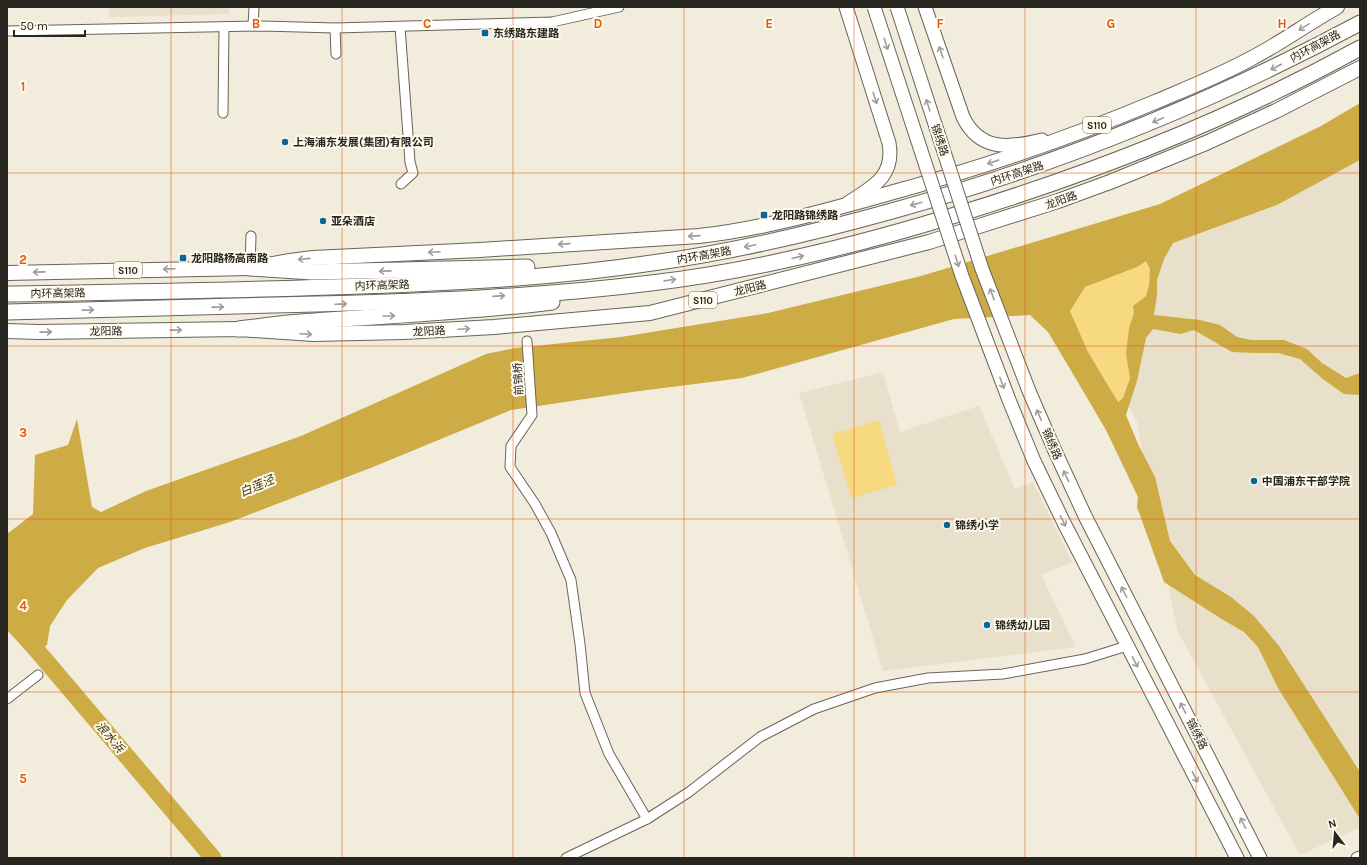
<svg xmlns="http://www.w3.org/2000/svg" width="1367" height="865" font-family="Karla,'Noto Sans SC',sans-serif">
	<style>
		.built { fill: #e8e0ca }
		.green { fill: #f7d982 }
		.water { fill: #cdab45; fill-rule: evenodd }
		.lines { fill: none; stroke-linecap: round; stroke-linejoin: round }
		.river { stroke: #cdab45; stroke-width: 17 }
		.minor-casing { stroke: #696457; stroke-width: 11 }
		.tertiary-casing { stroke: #696457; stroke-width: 13 }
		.secondary-casing { stroke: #696457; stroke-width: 15 }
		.primary-casing { stroke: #696457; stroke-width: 16 }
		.trunk-casing { stroke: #696457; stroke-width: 17 }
		.minor { stroke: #fff; stroke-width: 9 }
		.tertiary { stroke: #fff; stroke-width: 11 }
		.secondary { stroke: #fff; stroke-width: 13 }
		.primary { stroke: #fff; stroke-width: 14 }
		.trunk { stroke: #fff; stroke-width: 15 }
		.secondary-bridge-casing { stroke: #696457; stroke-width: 15; stroke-linecap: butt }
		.secondary-bridge { stroke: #fff; stroke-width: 13 }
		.oneway { stroke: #9e9d9b }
		.grid { fill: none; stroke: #e8590c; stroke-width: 1; stroke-opacity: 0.55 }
		.poi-dot { fill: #0d6595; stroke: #fefaed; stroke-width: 1.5 }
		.labels { text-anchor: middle; stroke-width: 4; stroke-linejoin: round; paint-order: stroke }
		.shield { fill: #fefaed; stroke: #68665e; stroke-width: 1 }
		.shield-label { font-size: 10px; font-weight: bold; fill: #282620 }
		.poi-label { font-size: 11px; font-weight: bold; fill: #282620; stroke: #fefaed; text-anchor: start }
		.street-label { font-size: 11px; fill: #282620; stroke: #fefaed }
		.water-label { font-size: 12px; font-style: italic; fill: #423407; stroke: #fefaed }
		.grid-label { font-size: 13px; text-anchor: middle; font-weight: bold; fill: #e8590c; stroke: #fefaed; stroke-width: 4; stroke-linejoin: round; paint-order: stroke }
	</style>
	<rect width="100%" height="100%" fill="#f2ecdc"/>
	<!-- built -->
	<g class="built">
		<polygon points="109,7 229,7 229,14 109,17"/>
		<polygon points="1360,160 1360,828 1300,855 1178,632 1158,540 1137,422 1060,283 1277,205"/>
		<polygon points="883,372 900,432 979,406 1015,489 1033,482 1072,562 1041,575 1076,647 883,671 799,393"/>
	</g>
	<!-- green -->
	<g class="green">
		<polygon points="1146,261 1150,269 1149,285 1146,296 1133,306 1134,313 1129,328 1126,354 1130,378 1123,398 1118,402 1088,352 1070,311 1085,287 1137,267"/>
		<polygon points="879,420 897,485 851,498 832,434"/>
	</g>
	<!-- water -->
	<path class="water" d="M1360,103V160L1277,205L1173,243L1164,259L1157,280V295L1154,315L1200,320L1220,325L1237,337L1251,340H1284L1307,349L1322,363L1346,378L1360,373V395L1344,394L1324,380L1300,359L1278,353H1255L1232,352L1194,330L1180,334L1153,329L1146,338L1137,381L1126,415L1138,444L1155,477L1170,541L1195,575L1231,597L1254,616L1279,646L1360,772V819L1278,688L1258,647L1244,632L1220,618L1164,582L1137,507L1138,497L1106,430L1076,379L1048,332L1030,315L954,319L742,378L632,392L511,410L373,467L230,522L145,548L98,568L67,600L50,626L47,645L29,654L7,630V534L33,514L35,455L68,445L77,419L92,507L101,512L146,491L301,436L486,354L515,348L621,337L768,313L921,276L1160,204L1321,126ZM1146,261L1150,269L1149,285L1146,296L1133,306L1134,313L1129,328L1126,354L1130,378L1123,398L1118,402L1088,352L1070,311L1085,287L1137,267Z"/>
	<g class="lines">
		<!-- river -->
		<polyline class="river" points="7,615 213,858"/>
		<defs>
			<g id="minor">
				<polyline points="253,26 254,7"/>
				<polyline points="400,27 410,162 413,173 401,184"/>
				<polyline points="335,28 336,54"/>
				<polyline points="7,31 262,26 335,28 552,22 619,7"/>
				<polyline points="223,113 224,27"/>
				<polyline points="250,268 251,236"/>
				<polyline points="527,341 532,415 511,446 510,467 535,504 551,533 571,580 580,644 585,693 609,754 647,819"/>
				<polyline points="7,699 38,675"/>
				<polyline points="566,858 647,819 689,792 760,737 814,709 875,688 928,678 1003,674 1085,659 1127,646"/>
			</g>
			<polyline id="tertiary" points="1357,858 1360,857"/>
			<g id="secondary">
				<path d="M846,7L889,143C895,177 872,187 848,203"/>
				<path d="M925,7L963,117C980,152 1010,148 1042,140"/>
				<polyline points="1055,451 1085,516 1260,858"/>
				<polyline points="1034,461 1065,525 1237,858"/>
			</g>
			<g id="primary">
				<path d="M7,273L250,268L290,261L313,258L480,250L699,236C761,229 822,212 883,195C975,170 1067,139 1155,102C1188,88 1221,75 1252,58C1281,43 1308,23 1337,7"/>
				<polyline points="7,331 39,332 239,329 313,334 404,332 494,327 650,313 929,242 1058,201 1110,182 1206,143 1276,111 1360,68"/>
			</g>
			<g id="trunk">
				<polyline points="250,268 312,272 527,267"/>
				<path d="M7,294C115,292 222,291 330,287C437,284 546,279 652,263C733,252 813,233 892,211C1057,165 1209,104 1360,23"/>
				<path d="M7,312C110,310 213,307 316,304C428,301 540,297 651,283C753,271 854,246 952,216C1094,173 1231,119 1360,48"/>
				<path d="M239,329C264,326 289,322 314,321C394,315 473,312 552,302"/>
			</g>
		</defs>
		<!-- minor casing -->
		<use href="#minor" class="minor-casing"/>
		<!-- tertiary casing -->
		<use href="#tertiary" class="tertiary-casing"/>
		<!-- secondary casing -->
		<use href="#secondary" class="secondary-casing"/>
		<!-- primary casing -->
		<use href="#primary" class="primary-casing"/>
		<!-- trunk casing -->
		<use href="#trunk" class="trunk-casing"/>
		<!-- minor -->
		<use href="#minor" class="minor"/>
		<!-- tertiary -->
		<use href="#tertiary" class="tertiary"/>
		<!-- secondary -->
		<use href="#secondary" class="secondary"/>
		<!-- primary -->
		<use href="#primary" class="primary"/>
		<!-- trunk -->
		<use href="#trunk" class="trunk"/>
		<defs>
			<g id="secondary-bridge">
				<polyline points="874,7 962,276 1009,400 1034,461"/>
				<polyline points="897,7 982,269 1029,391 1055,451"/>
			</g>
		</defs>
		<!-- secondary-bridge casing -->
		<use href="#secondary-bridge" class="secondary-bridge-casing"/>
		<!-- secondary-bridge -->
		<use href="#secondary-bridge" class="secondary-bridge"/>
	</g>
	<!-- one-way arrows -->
	<defs><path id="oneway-shaft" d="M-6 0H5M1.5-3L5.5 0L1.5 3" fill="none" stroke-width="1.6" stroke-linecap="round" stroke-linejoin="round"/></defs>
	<g class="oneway">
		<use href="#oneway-shaft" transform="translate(1304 27) rotate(149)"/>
		<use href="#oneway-shaft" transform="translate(886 44) rotate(72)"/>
		<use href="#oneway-shaft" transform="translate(941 52) rotate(-109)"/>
		<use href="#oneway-shaft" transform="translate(1276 67) rotate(153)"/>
		<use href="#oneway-shaft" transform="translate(875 98) rotate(72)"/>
		<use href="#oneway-shaft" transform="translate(928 105) rotate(-108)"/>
		<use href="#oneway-shaft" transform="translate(1158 120) rotate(157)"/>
		<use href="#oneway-shaft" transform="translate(993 162) rotate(161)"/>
		<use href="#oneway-shaft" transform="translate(916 204) rotate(164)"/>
		<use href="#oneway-shaft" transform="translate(694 236) rotate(176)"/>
		<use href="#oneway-shaft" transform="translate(564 244) rotate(176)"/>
		<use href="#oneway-shaft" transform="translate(750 246) rotate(168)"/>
		<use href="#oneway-shaft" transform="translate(434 252) rotate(177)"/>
		<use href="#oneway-shaft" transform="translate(798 257) rotate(-13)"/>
		<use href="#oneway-shaft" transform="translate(304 259) rotate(174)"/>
		<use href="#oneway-shaft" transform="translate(957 261) rotate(72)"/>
		<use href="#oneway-shaft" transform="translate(169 269) rotate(178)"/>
		<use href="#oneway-shaft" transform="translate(385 271) rotate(179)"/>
		<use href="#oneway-shaft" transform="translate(39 272) rotate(179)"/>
		<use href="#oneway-shaft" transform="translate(670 280) rotate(-8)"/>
		<use href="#oneway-shaft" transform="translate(992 294) rotate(-110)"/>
		<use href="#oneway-shaft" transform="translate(499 296) rotate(-4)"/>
		<use href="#oneway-shaft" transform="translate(341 304) rotate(-2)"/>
		<use href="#oneway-shaft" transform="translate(218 307) rotate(-1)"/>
		<use href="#oneway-shaft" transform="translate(88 310) rotate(-1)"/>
		<use href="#oneway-shaft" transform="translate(389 316) rotate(-3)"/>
		<use href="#oneway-shaft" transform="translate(464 329) rotate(-3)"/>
		<use href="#oneway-shaft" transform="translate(176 330) rotate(-1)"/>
		<use href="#oneway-shaft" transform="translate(46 332) rotate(-1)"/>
		<use href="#oneway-shaft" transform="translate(306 334) rotate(3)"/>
		<use href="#oneway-shaft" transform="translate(1002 383) rotate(69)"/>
		<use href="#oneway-shaft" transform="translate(1039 415) rotate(-113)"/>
		<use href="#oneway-shaft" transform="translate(1066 476) rotate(-115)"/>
		<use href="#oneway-shaft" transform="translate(1063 521) rotate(64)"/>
		<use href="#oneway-shaft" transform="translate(1124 592) rotate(-117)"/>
		<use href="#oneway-shaft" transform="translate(1135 662) rotate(63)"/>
		<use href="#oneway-shaft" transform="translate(1183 708) rotate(-117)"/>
		<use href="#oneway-shaft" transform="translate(1195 777) rotate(63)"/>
		<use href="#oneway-shaft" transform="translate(1243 823) rotate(-117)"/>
	</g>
	<!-- grid -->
	<path class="grid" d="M171,7V858M342,7V858M513,7V858M684,7V858M854,7V858M1025,7V858M1196,7V858M7,173H1360M7,346H1360M7,519H1360M7,692H1360"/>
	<!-- markers -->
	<g class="poi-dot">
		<rect x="481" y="29" width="8" height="8" rx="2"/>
		<circle cx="285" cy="142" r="4"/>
		<rect x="760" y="211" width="8" height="8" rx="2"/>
		<circle cx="323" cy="221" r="4"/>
		<rect x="179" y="254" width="8" height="8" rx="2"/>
		<circle cx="1254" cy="481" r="4"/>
		<circle cx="947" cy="525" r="4"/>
		<circle cx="987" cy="625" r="4"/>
	</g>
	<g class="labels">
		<!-- shield labels -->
		<g class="shield">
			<rect x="1083" y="117" width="28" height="16" rx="3"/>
			<rect x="114" y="262" width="28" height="16" rx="3"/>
			<rect x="689" y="292" width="28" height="16" rx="3"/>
		</g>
		<g class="shield-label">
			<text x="1097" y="129">S110</text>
			<text x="128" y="274">S110</text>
			<text x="703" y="304">S110</text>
		</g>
		<!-- poi labels -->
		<g class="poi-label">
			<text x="493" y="37">东绣路东建路</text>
			<text x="293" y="146">上海浦东发展(集团)有限公司</text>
			<text x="772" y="219">龙阳路锦绣路</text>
			<text x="331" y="225">亚朵酒店</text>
			<text x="191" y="262">龙阳路杨高南路</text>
			<text x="1262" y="485">中国浦东干部学院</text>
			<text x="955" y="529">锦绣小学</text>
			<text x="995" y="629">锦绣幼儿园</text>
		</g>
		<!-- street labels -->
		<g class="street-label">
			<text transform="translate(1315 46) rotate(-28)" y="4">内环高架路</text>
			<text transform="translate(940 140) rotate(72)" y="4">锦绣路</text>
			<text transform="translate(1017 173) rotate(-18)" y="4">内环高架路</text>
			<text transform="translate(1061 200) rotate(-19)" y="4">龙阳路</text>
			<text transform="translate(704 255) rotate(-10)" y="4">内环高架路</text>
			<text transform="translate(382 285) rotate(-2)" y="4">内环高架路</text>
			<text transform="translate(750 288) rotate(-14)" y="4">龙阳路</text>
			<text transform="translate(58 293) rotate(-1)" y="4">内环高架路</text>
			<text transform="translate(106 331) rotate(-1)" y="4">龙阳路</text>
			<text transform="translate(429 331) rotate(-3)" y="4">龙阳路</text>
			<text transform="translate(518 379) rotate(-93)" y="4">前锦桥</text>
			<text transform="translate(1052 444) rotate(66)" y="4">锦绣路</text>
			<text transform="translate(1197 734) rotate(63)" y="4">锦绣路</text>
		</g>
		<!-- water labels -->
		<g class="water-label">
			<text transform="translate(257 486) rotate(-23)" y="4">白莲泾</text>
			<text transform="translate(110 737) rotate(50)" y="4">浪水浜</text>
		</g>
	</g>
	<g class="grid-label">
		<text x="256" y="28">B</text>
		<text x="427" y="28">C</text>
		<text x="598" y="28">D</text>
		<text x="769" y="28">E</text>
		<text x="940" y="28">F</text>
		<text x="1111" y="28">G</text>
		<text x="1282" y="28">H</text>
		<text x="23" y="91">1</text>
		<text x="23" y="264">2</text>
		<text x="23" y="437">3</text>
		<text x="23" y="610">4</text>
		<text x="23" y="783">5</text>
	</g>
	<!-- border -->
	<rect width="1367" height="865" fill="none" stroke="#282620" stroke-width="16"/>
	<!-- north arrow -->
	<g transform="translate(1335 833) rotate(344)" stroke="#fefaed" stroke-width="3" paint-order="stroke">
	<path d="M0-3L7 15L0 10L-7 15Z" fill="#282620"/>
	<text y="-6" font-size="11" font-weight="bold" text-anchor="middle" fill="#282620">N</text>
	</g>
	<!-- scale -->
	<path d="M14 30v6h71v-6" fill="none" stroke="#282620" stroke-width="2"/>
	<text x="20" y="30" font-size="12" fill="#282620" stroke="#fefaed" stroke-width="3" paint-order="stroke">50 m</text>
</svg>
